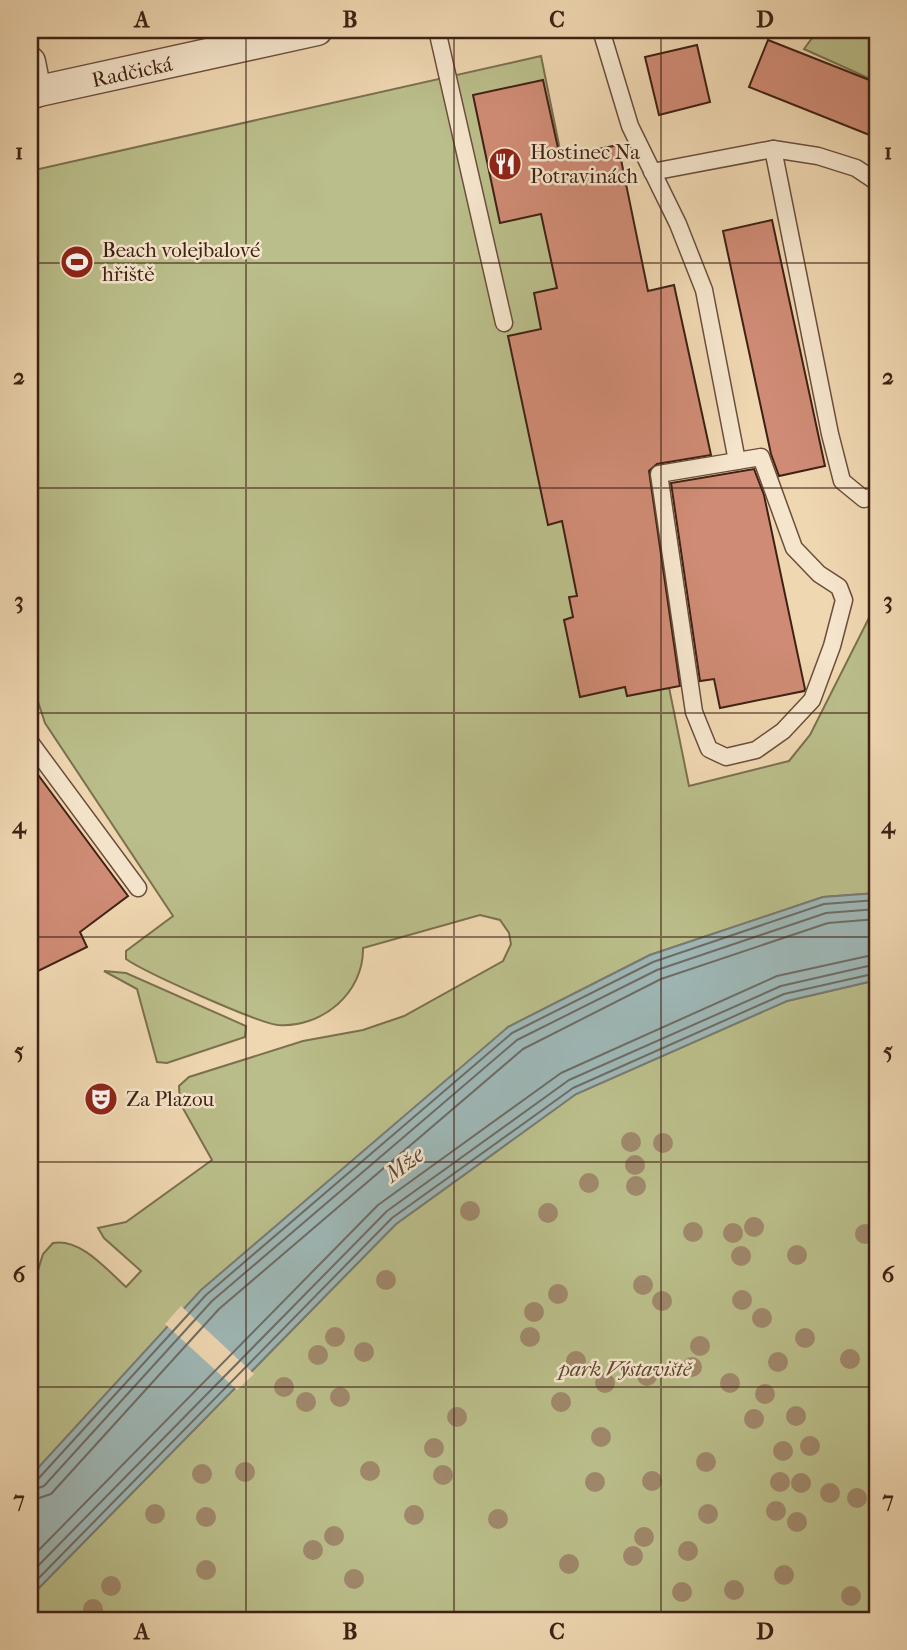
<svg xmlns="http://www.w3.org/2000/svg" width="907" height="1650" font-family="'IM FELL French Canon',serif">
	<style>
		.green { fill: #babe8a; stroke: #7c704f; stroke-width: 2 }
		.water { fill: #9eb7b6; stroke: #787b75; stroke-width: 2 }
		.pier { fill: #efd7b1 }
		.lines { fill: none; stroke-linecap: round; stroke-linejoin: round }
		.shore { stroke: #6e6c65; stroke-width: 2 }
		.building { fill: #cf8b75; stroke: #3f2114; stroke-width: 2 }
		.lane-casing { stroke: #6b4e3b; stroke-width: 19 }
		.street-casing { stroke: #6b4e3b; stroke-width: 33 }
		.lane { stroke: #f5e5cc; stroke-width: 16 }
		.street { stroke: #f5e5cc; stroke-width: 30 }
		.tree { fill: #9f886b }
		.grid { fill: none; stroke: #3f2114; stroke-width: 2; stroke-opacity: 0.55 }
		.labels { text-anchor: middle; stroke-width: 5; stroke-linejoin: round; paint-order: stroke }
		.street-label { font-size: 21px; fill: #3f2114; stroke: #f5e5cc }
		.poi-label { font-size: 21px; fill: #3f2114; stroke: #f5e5cc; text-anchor: start }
		.park-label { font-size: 21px; font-style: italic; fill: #5e4832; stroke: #f5e5cc }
		.water-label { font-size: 23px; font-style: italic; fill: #57463c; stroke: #f5e5cc }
		.neatline { fill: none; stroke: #3f2114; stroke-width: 2.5 }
		.grid-label { font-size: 23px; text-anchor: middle; font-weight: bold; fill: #3f2114 }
	</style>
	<rect width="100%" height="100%" fill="#efd7b1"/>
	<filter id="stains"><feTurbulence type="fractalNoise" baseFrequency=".00286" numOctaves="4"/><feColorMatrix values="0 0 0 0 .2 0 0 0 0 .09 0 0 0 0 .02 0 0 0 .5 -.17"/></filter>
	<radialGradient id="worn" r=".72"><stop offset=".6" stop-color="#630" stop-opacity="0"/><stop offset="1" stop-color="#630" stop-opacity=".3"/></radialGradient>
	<!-- green -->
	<g class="green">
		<polygon points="818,30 855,30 877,40 877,82 804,49"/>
		<path d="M541,56L689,786L789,761L810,735L877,602V893L823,897L650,955L508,1027L30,1479V1296L43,1254L53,1243C81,1238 107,1270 126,1287L141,1271L104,1238L98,1228L126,1222L212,1160L180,1103L179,1086L189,1077L303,1041L363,1030L404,1016L503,961L511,944L509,933L500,920L480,915L363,948C364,993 322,1028 278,1025C258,1023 146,973 126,959V951L173,916L45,723L30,677V171Z"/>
		<polygon points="104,971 126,973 246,1026 245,1037 167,1063 157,1062 137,989"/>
		<polygon points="877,980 877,1620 30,1620 30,1597 396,1224 576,1094 787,1001"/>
	</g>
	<!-- water -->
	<polygon class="water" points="877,893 877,980 787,1001 576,1094 396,1224 30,1597 30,1479 37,1469 201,1290 508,1027 650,955 823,897"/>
	<!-- pier -->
	<polygon class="pier" points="181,1306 254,1374 237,1390 165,1324"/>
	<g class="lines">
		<!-- shore -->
		<g class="shore">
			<polyline points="30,1482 38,1479 206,1295 512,1033 653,962 824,904 877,900"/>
			<polyline points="30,1491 44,1486 212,1301 517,1040 657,970 826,913 877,909"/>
			<polyline points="30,1501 51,1494 219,1309 523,1049 661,979 828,923 877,919"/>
			<polyline points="30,1559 378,1205 561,1073 777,976 877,954"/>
			<polyline points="30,1574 387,1211 569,1080 781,986 877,964"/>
			<polyline points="30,1587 392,1218 573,1088 784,994 877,973"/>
		</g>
	</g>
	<!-- building -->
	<g class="building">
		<polygon points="768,40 877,83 877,138 749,87"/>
		<polygon points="697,45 710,102 659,115 645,57"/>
		<polygon points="543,80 560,157 618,145 648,291 674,285 711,455 657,464 649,471 680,686 627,696 625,687 580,697 564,620 573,617 569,597 577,596 562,521 548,525 508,336 541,329 534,293 557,288 541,214 500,223 473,95"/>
		<polygon points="772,220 825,466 779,476 771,454 723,231"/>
		<polygon points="754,469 764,495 805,689 804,691 720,708 714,679 700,681 671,483"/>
		<polygon points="30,764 128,896 80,932 87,947 30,975"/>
	</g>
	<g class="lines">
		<defs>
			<g id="lane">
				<polyline points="437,30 504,323"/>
				<polyline points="601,30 630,126 678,224 704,290 737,461"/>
				<polyline points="773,149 830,434 842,481 864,499 877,495"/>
				<polyline points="652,172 773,149 818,156 856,168 877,182"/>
				<polygon points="761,457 794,548 819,574 839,587 844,600 832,646 812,700 783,731 756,750 726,757 709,749 694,712 659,474"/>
				<polyline points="30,742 138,888"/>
			</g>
			<g id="street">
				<polyline points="30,62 36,92"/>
				<polyline points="30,93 317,30"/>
			</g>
		</defs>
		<!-- lane casing -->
		<use href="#lane" class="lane-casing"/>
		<!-- street casing -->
		<use href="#street" class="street-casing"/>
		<!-- lane -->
		<use href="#lane" class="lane"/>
		<!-- street -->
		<use href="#street" class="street"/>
	</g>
	<!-- trees -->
	<g class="tree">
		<circle cx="631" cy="1142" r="10"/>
		<circle cx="663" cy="1143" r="10"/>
		<circle cx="635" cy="1165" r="10"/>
		<circle cx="589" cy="1183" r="10"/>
		<circle cx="636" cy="1186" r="10"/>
		<circle cx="470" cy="1211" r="10"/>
		<circle cx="548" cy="1213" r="10"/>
		<circle cx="754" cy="1227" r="10"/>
		<circle cx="693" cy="1232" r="10"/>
		<circle cx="733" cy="1233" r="10"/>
		<circle cx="865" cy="1234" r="10"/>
		<circle cx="797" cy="1255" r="10"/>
		<circle cx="741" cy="1256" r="10"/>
		<circle cx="386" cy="1280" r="10"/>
		<circle cx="643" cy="1285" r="10"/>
		<circle cx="558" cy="1294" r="10"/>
		<circle cx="742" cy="1300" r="10"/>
		<circle cx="662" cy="1301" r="10"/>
		<circle cx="534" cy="1312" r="10"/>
		<circle cx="762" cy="1318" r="10"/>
		<circle cx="335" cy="1337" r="10"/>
		<circle cx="530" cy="1337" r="10"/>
		<circle cx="805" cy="1338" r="10"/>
		<circle cx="700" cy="1346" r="10"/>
		<circle cx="364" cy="1352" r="10"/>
		<circle cx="318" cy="1355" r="10"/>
		<circle cx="850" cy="1359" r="10"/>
		<circle cx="576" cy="1361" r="10"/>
		<circle cx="778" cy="1362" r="10"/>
		<circle cx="692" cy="1367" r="10"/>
		<circle cx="647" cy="1376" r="10"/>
		<circle cx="605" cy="1383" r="10"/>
		<circle cx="730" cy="1383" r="10"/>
		<circle cx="284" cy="1387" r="10"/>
		<circle cx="765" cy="1394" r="10"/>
		<circle cx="340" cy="1397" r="10"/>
		<circle cx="306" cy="1402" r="10"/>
		<circle cx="561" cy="1402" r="10"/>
		<circle cx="796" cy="1416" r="10"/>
		<circle cx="457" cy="1417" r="10"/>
		<circle cx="754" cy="1419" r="10"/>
		<circle cx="601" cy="1437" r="10"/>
		<circle cx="810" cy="1446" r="10"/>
		<circle cx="434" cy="1448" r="10"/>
		<circle cx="783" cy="1451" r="10"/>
		<circle cx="706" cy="1462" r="10"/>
		<circle cx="370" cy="1471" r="10"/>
		<circle cx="245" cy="1472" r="10"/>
		<circle cx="202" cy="1474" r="10"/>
		<circle cx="443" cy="1475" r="10"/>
		<circle cx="652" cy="1481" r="10"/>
		<circle cx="595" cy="1482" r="10"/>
		<circle cx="780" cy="1482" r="10"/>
		<circle cx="801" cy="1483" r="10"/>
		<circle cx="830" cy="1493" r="10"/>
		<circle cx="857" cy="1498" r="10"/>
		<circle cx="776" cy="1511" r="10"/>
		<circle cx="155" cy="1514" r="10"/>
		<circle cx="708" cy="1514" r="10"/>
		<circle cx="414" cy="1515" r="10"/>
		<circle cx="206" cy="1517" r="10"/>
		<circle cx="498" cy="1519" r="10"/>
		<circle cx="797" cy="1522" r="10"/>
		<circle cx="334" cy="1536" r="10"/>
		<circle cx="644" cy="1537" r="10"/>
		<circle cx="313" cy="1550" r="10"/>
		<circle cx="688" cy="1551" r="10"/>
		<circle cx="633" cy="1556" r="10"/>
		<circle cx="569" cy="1564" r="10"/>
		<circle cx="206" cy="1570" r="10"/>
		<circle cx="784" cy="1575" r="10"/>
		<circle cx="354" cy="1579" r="10"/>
		<circle cx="111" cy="1586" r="10"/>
		<circle cx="734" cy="1590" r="10"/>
		<circle cx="682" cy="1592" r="10"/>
		<circle cx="851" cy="1596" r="10"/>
		<circle cx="93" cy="1609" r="10"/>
	</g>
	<!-- grid -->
	<path class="grid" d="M246,30V1620M454,30V1620M661,30V1620M30,263H877M30,488H877M30,713H877M30,937H877M30,1162H877M30,1387H877"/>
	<!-- icons -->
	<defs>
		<symbol id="restaurant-disc" viewBox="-11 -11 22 22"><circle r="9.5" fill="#8f2418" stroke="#f5e5cc"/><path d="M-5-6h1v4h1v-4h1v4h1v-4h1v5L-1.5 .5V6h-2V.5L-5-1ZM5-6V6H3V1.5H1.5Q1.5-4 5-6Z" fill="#fff"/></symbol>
		<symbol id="stadium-disc" viewBox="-11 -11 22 22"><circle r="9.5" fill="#8f2418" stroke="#f5e5cc"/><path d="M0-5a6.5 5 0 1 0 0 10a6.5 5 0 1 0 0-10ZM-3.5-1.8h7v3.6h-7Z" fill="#fff"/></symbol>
		<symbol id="theatre-disc" viewBox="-11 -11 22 22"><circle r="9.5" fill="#8f2418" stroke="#f5e5cc"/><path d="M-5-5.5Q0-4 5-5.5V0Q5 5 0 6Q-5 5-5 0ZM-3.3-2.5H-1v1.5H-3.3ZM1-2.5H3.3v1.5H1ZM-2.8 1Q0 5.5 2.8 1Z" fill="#fff"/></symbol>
	</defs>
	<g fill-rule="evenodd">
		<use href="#restaurant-disc" x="486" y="145" width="38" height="38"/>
		<use href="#stadium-disc" x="58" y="243" width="38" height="38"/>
		<use href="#theatre-disc" x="82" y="1080" width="38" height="38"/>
	</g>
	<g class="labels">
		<!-- street labels -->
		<g class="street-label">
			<text transform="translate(132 72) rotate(-12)" y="7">Radčická</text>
		</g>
		<!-- poi labels -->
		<g class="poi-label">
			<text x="530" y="159">Hostinec Na<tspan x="530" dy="24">Potravinách</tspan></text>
			<text x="102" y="257">Beach volejbalové<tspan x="102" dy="24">hřiště</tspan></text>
			<text x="126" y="1106">Za Plazou</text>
		</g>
		<!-- park labels -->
		<g class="park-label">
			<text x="625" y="1376">park Výstaviště</text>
		</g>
		<!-- water labels -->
		<g class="water-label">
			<text transform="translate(404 1164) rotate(-37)" y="8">Mže</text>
		</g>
	</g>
	<!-- margin -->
	<rect width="907" height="1650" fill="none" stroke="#efd7b1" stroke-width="77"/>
	<rect x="38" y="38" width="831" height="1574" class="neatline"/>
	<g class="grid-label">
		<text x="142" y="27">A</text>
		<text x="350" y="27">B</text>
		<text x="557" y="27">C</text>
		<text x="765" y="27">D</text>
		<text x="19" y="159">1</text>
		<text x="888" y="159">1</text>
		<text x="19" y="384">2</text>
		<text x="888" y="384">2</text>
		<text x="19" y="608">3</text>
		<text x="888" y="608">3</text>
		<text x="19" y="833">4</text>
		<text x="888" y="833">4</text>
		<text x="19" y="1058">5</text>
		<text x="888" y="1058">5</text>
		<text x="19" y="1282">6</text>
		<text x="888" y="1282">6</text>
		<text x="19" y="1507">7</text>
		<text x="888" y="1507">7</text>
		<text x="142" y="1639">A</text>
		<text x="350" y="1639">B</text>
		<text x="557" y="1639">C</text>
		<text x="765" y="1639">D</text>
	</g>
	<rect width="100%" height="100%" filter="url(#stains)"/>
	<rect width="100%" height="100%" fill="url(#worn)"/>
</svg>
